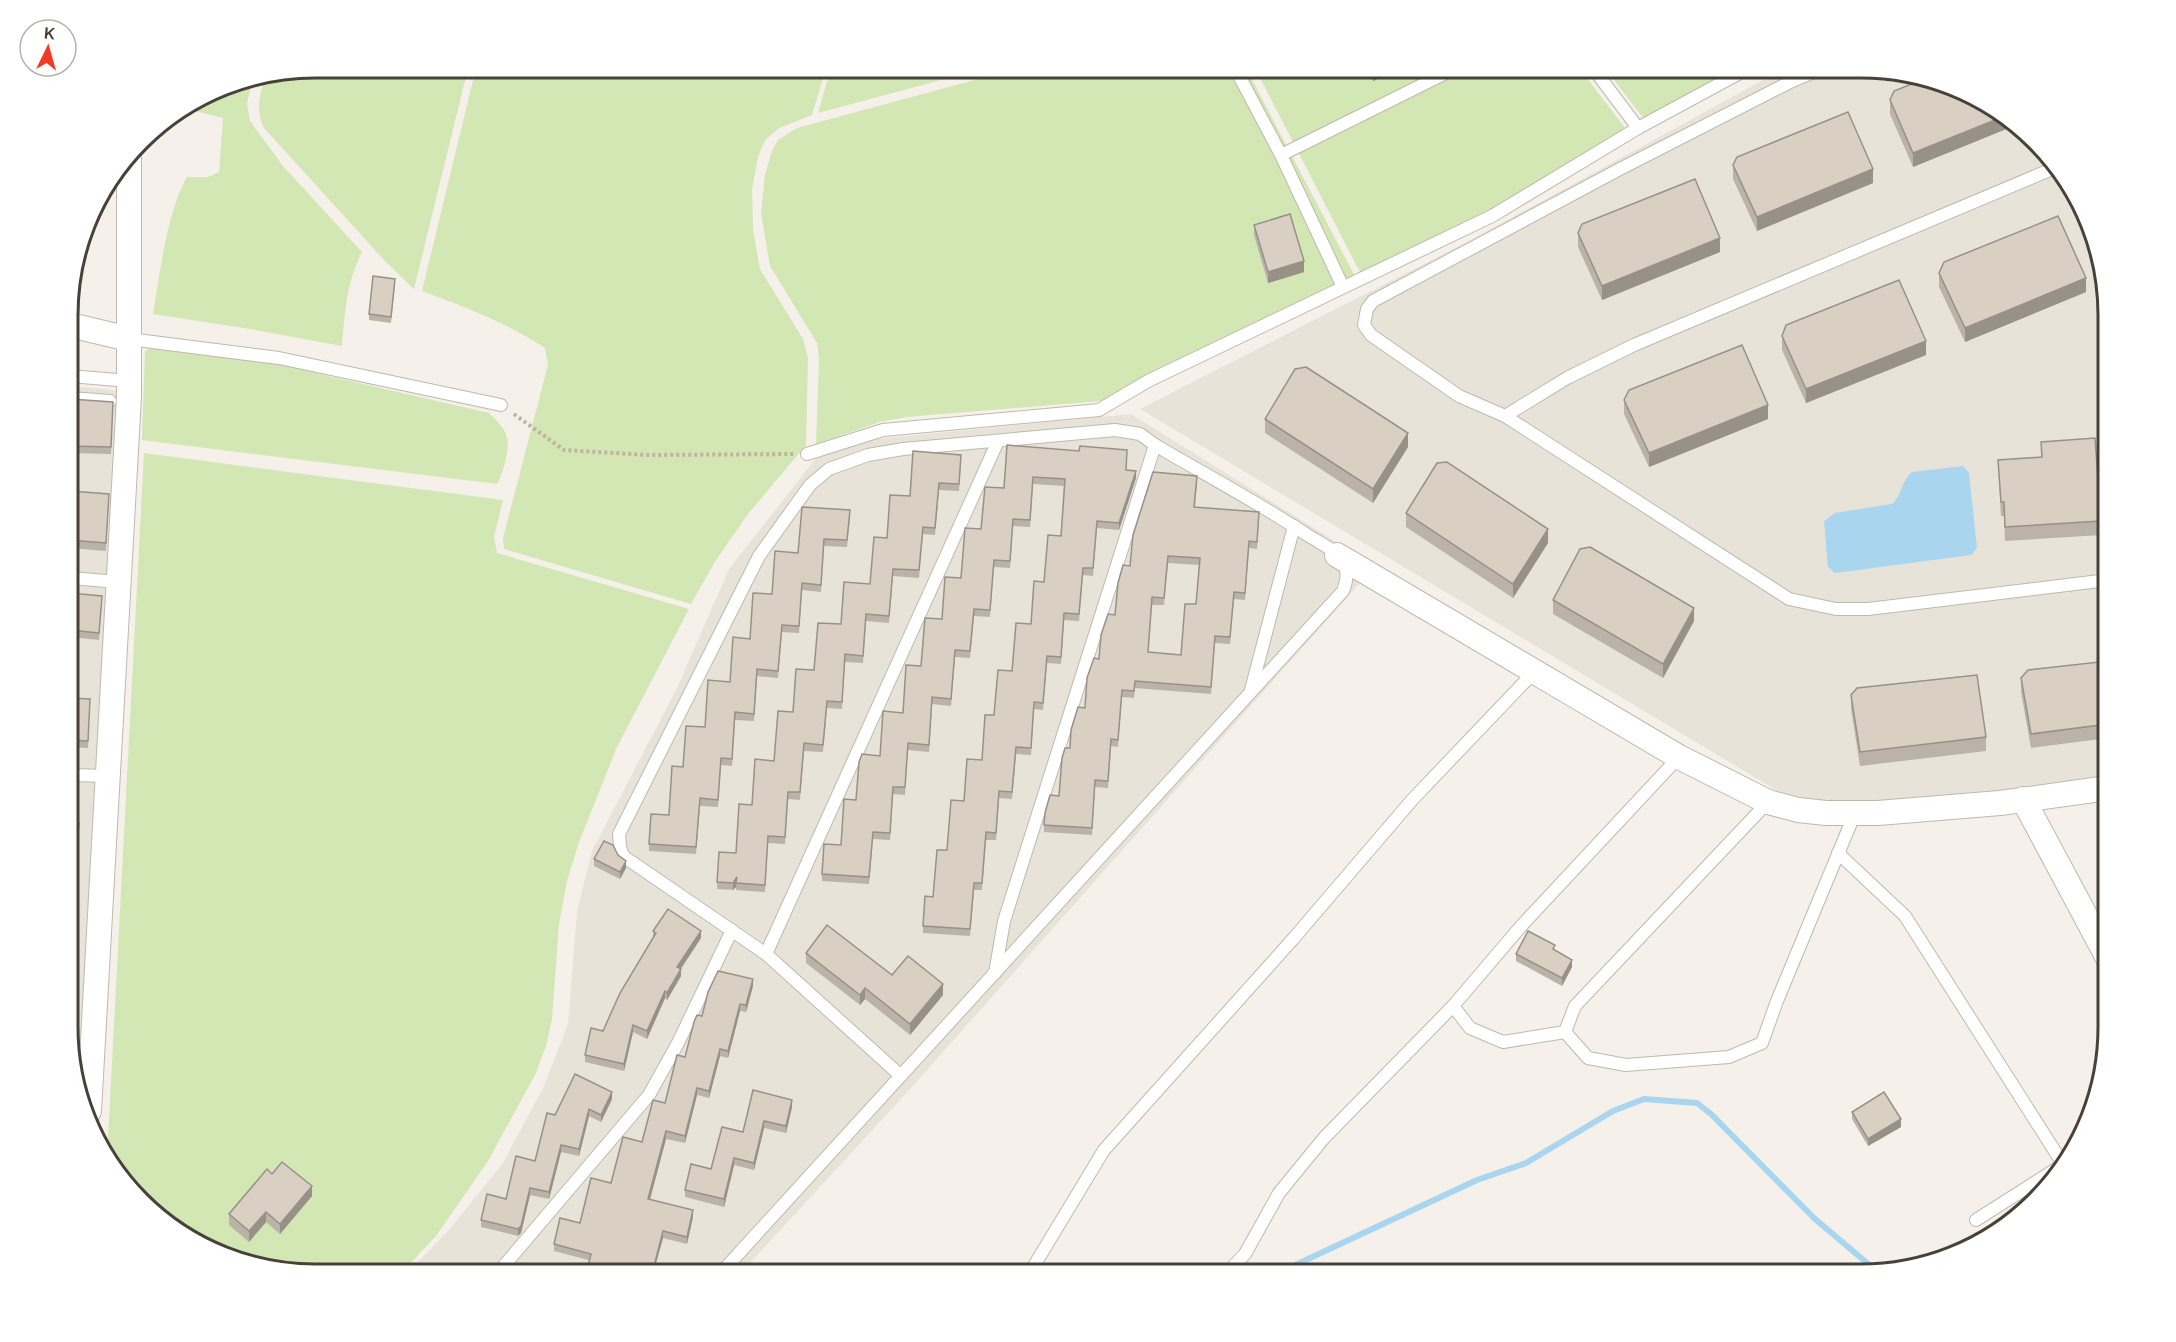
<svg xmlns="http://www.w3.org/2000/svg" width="2176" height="1342" font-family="Raleway,sans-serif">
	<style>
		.residential { fill: #e8e3d8 }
		.green { fill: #d2e7b4 }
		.water { fill: #a9d5ef }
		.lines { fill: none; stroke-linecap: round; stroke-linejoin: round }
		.stream { stroke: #a9d5ef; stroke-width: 6 }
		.lane-casing { stroke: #c0b8ad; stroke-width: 14 }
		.street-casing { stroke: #c0b8ad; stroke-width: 26 }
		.path { stroke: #c1b39e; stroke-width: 4; stroke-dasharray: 3 3; stroke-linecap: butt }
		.lane { stroke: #fff; stroke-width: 12 }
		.street { stroke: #fff; stroke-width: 24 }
		.wall { fill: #bbb2a8; fill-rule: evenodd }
		.shaded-wall { fill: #989188 }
		.building { fill: #d9cfc3; stroke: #989188; stroke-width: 1.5; fill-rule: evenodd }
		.rim { fill: none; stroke: #484138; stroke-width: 3 }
	</style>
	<rect width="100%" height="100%" fill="#f5f1ea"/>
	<!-- residential -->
	<g class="residential">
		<polygon points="1785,68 1861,68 1925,76 1985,101 2036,140 2075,191 2108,299 2108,778 1930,802 1852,802 1791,799 1140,409 1469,241"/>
		<polygon points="70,386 136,392 99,1138 70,1059"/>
		<polygon points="1131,414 1375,566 911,1088 740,1274 406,1274 449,1230 503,1163 544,1086 568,1024 577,911 592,851 677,688 729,569 816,458 875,439"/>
	</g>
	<!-- green -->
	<g class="green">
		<path d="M315,68H468L414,289L385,261L264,128C255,110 260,96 265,78Z"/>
		<path d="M476,68H826L812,115L779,128L765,140L758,157L752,189L753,229L760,269L803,339L808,358L806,445L748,514L716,560L691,604L504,549L503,538L548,365L545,348C507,323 465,307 422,291Z"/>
		<polygon points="831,68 986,68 818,113"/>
		<polygon points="1019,68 1246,68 1359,284 1113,400 906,417 880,422 816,444 819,359 817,343 770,266 761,213 765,175 772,151 778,140 797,128"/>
		<polygon points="1255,68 1579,68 1629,133 1480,227 1364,280"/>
		<polygon points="1605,68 1742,68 1644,119"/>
		<path d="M252,80L247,104L250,121L283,166L362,252C346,284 345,312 342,346L250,329L153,314C160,273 167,212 187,177H208L219,172L223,118L195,111L188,107L221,86Z"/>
		<path d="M152,346L242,356L489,413C496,420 504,427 507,437C510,450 503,473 497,484L142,440L145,351Z"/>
		<polygon points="144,453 503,500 494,537 497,553 689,609 617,747 579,842 567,881 559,924 552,1019 546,1046 535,1075 488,1161 436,1236 400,1274 315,1274 251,1266 191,1241 109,1164 107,1158"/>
	</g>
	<!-- water -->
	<path class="water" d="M1963,466L1969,473L1977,548L1971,555L1835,573L1828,567L1824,521L1835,513L1892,504C1902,496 1901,481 1912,472Z"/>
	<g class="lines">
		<!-- stream -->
		<polyline class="stream" points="1276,1274 1477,1180 1526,1163 1613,1111 1644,1099 1697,1103 1711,1114 1815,1219 1879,1273"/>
		<defs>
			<g id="lane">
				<polyline points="1235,68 1281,155 1343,287"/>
				<polyline points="1593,68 1638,128 1749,68"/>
				<polyline points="1823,68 1790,82 1618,170 1373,301 1367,309 1364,325 1371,335 1459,396 1505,416 1789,599 1836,609 1868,609 2108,580"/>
				<polyline points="1281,155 1456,68"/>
				<polyline points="129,339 279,358 501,405"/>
				<polyline points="70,376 129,381"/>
				<polyline points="70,398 110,401"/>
				<polyline points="1505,416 1567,378 1634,345 2057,167"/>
				<polyline points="807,454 883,430 1099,410 1148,381 1492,216 1638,128"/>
				<polyline points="70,578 119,582"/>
				<polyline points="1251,690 1294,526"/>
				<polyline points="70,775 108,776"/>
				<polyline points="1768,802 1575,1006 1565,1032 1588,1058 1626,1065 1729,1057 1762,1043 1777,1001 1855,813"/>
				<polyline points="1838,853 1905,916 2063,1164"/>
				<polyline points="766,954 998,441"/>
				<polyline points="995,973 1004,921 1155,445"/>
				<polyline points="1453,1006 1470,1028 1503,1042 1565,1032"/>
				<polyline points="73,1067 91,1069"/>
				<polyline points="1976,1220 2067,1162"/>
				<polyline points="497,1274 649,1095 678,1043 732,930"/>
				<path d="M720,1274L1343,591C1347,581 1349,570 1342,560C1335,550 1320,543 1309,536C1259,503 1206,475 1155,445L1140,434L1115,430L903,449L868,455L829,469L810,485L759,556L619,834L620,847L623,856L766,954L901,1076"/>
				<polyline points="1029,1274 1104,1150 1293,939 1412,800 1535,671"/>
				<polyline points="1226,1274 1245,1254 1279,1193 1324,1138 1453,1006 1523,924 1679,757"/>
			</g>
			<g id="street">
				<polyline points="70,325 129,339"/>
				<polyline points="1337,555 1679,757 1768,802 1798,810 1826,813 1878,813 2000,803 2108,788"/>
				<polyline points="2023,799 2108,958"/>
				<polyline points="89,1111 129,397 129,159"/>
			</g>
		</defs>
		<!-- lane casing -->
		<use href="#lane" class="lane-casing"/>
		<!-- street casing -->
		<use href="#street" class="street-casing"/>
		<!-- path -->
		<polyline class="path" points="514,414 564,450 648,455 794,454"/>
		<!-- lane -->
		<use href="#lane" class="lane"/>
		<!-- street -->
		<use href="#street" class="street"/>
	</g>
	<!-- wall -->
	<g class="wall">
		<polygon points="1366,68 1402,68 1373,81"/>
		<polygon points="1890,100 1985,101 2016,125 1913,167 1890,114"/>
		<polygon points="1733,165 1873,183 1757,231 1733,179"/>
		<polygon points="1254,225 1304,272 1268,283 1254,235"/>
		<polygon points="1578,233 1720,252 1602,300 1578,247"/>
		<polygon points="1939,273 2086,292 1965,342 1939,287"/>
		<polygon points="395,285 391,323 369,320 369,314"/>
		<polygon points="1782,336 1926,355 1806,403 1782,350"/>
		<polygon points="70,399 113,402 111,454 70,453"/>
		<polygon points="1624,400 1768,419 1649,467 1624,414"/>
		<polygon points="1265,419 1408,447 1373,503 1265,433"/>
		<polygon points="2041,442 2101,521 2101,535 2005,541 2004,516 2001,516 1998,460 2041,457"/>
		<polygon points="1007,445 1127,457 1126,470 1136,478 1119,530 1097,528 1093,576 1083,575 1079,621 1064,620 1061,664 1047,663 1043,710 1034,709 1031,755 1016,754 1012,799 999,798 996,840 986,840 982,890 974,890 970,936 923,933 923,926 933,897 947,850 964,801 982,760 994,715 1031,624 1044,582 1061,536 1064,486 1033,484 1030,527 1013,526 1010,568 994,567 990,617 974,616 970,658 955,657 951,706 932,704 929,752 908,750 905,795 893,794 890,840 873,839 869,884 822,881 822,874 841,845 856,800 903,713 921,666 981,529 1004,488"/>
		<polygon points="961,462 959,491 939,490 935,535 923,534 919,578 893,576 889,623 866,621 863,663 845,662 842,709 827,708 823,752 804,751 800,800 788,799 785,844 768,843 765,892 736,890 736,887 733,890 717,889 717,882 736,853 752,805 774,761 793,712 814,670 841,624 870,584 887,538 910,496"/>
		<path d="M1197,483L1195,507L1259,519L1257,549L1249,548L1245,600L1234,599L1230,644L1215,643L1211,694L1135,688L1134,698L1122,697L1118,747L1111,746L1108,788L1095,787L1092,835L1044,832V825L1059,796L1070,748L1085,708L1099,659L1115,615L1130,566ZM1168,563L1199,565L1196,604L1181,655L1148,652L1152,605H1164Z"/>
		<polygon points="70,491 109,494 106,551 70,548"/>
		<polygon points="1406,513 1548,543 1513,598 1406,527"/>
		<polygon points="850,518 847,547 824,546 821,592 802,590 799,633 782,632 778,678 757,676 754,721 735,720 732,766 721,765 718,807 700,806 696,854 649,851 649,844 669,815 683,767 730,682 750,639 772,594 798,553"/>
		<polygon points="70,593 102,603 99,640 70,637"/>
		<polygon points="1553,600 1694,621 1663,678 1553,614"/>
		<polygon points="2108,661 2108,738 2031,748 2021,692 2021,678"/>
		<polygon points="1851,695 1986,737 1986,751 1860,766 1851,709"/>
		<polygon points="70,698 90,699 88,748 70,747"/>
		<polygon points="70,787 78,797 75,823 79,833 74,876 70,875"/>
		<polygon points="618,855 626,868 620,879 594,866 594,859"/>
		<polygon points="653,931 701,938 681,969 681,976 667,1000 665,998 647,1039 633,1032 624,1071 585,1062 585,1055 603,1031 653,938"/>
		<polygon points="70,953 72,980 77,990 76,1022 70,1022"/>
		<polygon points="806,953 892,975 943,995 910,1035 865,999 860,1005 806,963"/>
		<polygon points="1516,954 1572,967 1562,986 1516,961"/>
		<polygon points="753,986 746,1012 740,1011 728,1058 720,1056 709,1098 697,1095 685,1143 666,1139 650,1200 693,1217 687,1244 663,1238 653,1274 642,1274 554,1251 554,1244 580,1223 642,1142 665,1103 702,1016"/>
		<polygon points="612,1099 601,1122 589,1116 579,1156 561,1152 549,1199 530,1195 521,1233 518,1236 481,1227 481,1220 506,1199 535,1161 555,1115"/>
		<polygon points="792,1107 786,1133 764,1128 754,1170 734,1165 724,1207 685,1197 685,1190 711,1169 743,1132"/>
		<polygon points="1852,1112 1901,1127 1868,1146 1852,1119"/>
		<polygon points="272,1174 312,1196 280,1234 266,1222 249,1242 229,1225 229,1214"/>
	</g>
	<!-- shaded-wall -->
	<g class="shaded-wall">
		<polygon points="1386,68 1402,68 1373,81 1373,74"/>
		<polygon points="2005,116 2016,125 1913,167 1913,153"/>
		<polygon points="1873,169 1873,183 1757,231 1757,217"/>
		<polygon points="1720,238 1720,252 1602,300 1602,286"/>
		<polygon points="1304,261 1304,272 1268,283 1268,272"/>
		<polygon points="2086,278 2086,292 1965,342 1965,328"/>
		<polygon points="1926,341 1926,355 1806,403 1806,389"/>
		<polygon points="1768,405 1768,419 1649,467 1649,453"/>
		<polygon points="1408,433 1408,447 1373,503 1373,489"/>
		<polygon points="1136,471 1136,478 1119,530 1119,523"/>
		<polygon points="1548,529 1548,543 1513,598 1513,584"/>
		<polygon points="1694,608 1694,621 1663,678 1663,664"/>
		<polygon points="78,788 78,797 74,832 74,823"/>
		<polygon points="79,823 79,833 74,876 74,866"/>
		<polygon points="626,861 626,868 620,879 620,872"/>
		<polygon points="737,877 736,887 733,890 733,883"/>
		<polygon points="701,931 701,938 677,974 677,967"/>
		<polygon points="1572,960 1572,967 1562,986 1562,978"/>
		<polygon points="681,969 681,976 667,1000 667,993"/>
		<polygon points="753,979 753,986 746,1012 746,1005"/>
		<polygon points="943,984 943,995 910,1035 910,1024"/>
		<polygon points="865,988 865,999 860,1005 860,995"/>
		<polygon points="665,991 665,998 647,1039 647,1031"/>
		<polygon points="740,1004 740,1011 728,1058 728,1051"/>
		<polygon points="633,1025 633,1032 624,1071 624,1064"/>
		<polygon points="720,1049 720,1056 709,1098 709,1091"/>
		<polygon points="697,1088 697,1095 685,1143 685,1136"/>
		<polygon points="612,1092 612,1099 601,1122 601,1115"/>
		<polygon points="792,1100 792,1107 786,1133 786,1126"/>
		<polygon points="589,1109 589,1116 579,1156 579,1149"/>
		<polygon points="1901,1119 1901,1127 1868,1146 1868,1139"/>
		<polygon points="764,1121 764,1128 754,1170 754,1163"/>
		<polygon points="666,1131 666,1139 648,1206 648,1199"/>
		<polygon points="561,1145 561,1152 549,1199 549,1192"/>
		<polygon points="734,1158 734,1165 724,1207 724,1199"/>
		<polygon points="312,1186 312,1196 280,1234 280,1224"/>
		<polygon points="530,1188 530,1195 521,1233 518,1236 518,1229"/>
		<polygon points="693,1210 693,1217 687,1244 687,1237"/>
		<polygon points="266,1212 266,1222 249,1242 249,1231"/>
		<polygon points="663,1231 663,1238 653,1274 653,1270"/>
	</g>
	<!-- building -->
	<g class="building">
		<polygon points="1370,68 1386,68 1373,74"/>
		<polygon points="1929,77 1985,101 2005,116 1913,153 1890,100 1894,91"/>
		<polygon points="1848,112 1873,169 1757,217 1733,165 1737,157"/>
		<polygon points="1695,179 1720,238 1602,286 1578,233 1582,224"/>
		<polygon points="1290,214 1304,261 1268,272 1254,225"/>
		<polygon points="2058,216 2086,278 1965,328 1939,273 1944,262"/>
		<polygon points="373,276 395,279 391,317 369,314"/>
		<polygon points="1899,280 1926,341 1806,389 1782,336 1786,325"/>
		<polygon points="1742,345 1768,405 1649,453 1624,400 1629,390"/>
		<polygon points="1306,367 1408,433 1373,489 1265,419 1295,369"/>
		<polygon points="70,399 113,402 111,447 70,446"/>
		<polygon points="2095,438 2101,521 2005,527 2004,502 2001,502 1998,460 2042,457 2041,442"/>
		<polygon points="1007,445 1079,451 1080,446 1127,450 1126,470 1136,471 1119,523 1097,521 1093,568 1083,568 1079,614 1064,613 1061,657 1047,656 1043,703 1034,702 1031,748 1016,747 1012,792 999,791 996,833 986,832 982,883 974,883 970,929 923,926 925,896 933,897 937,850 947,850 951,800 964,801 967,759 982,760 985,715 994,715 998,670 1012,671 1016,623 1031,624 1034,581 1044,582 1048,535 1061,536 1065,479 1033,477 1030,520 1013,519 1010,561 994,560 990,610 974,609 970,651 955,650 951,699 932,697 929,745 908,743 905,787 893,787 890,833 873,832 869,877 822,874 824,844 841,845 844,799 856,800 859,762 862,754 880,756 883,711 903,713 906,665 921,666 925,618 942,619 945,577 961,578 965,528 981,529 985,487 1004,488"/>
		<polygon points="913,451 961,455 959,484 939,483 935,528 923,527 919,570 893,569 889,616 866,614 863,656 845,654 842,702 827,701 823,745 804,743 800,792 788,792 785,837 768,836 765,885 736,883 737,877 733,883 717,882 719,852 736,853 739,804 752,805 755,759 774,761 778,711 793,712 796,669 814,670 818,623 841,624 844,582 870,584 874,537 887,538 890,495 910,496"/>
		<polygon points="1447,462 1548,529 1513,584 1406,513 1437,463"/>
		<path d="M1153,472L1197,476L1194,507L1259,512L1257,542L1249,541L1245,593L1234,592L1230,637L1215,636L1211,687L1135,681L1134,691L1122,690L1118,740L1111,739L1108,781L1095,780L1092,828L1044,825L1045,813L1050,795L1059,796L1062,758L1065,748H1070L1071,730L1078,707L1085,708L1087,678L1094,658L1099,659L1101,635L1108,614L1115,615L1118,583L1123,565L1130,566L1133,535ZM1168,556L1200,558L1196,604H1185L1181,655L1148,652L1152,597L1164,598Z"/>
		<polygon points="70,491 109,494 106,543 70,540"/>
		<polygon points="802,507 850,510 847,540 824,539 821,585 802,583 799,626 782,625 778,671 757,669 754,714 735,712 732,759 721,758 718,800 700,798 696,847 649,844 651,814 669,815 672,766 683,767 686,726 705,727 708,680 730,682 733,637 750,639 753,593 772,594 775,551 798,553"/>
		<polygon points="1590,547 1694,608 1663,664 1553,600 1580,549"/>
		<polygon points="70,593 102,596 99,633 70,630"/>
		<polygon points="2108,661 2108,724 2031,734 2021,678 2028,670"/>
		<polygon points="1977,675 1986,737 1860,752 1851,695 1857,688"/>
		<polygon points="70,698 90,699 88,741 70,740"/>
		<polygon points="70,787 78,788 74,823 79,823 74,866 70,866"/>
		<polygon points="604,841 613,845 618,855 626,861 620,872 594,859"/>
		<polygon points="668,909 701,931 677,967 681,969 667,993 665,991 647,1031 633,1025 624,1064 585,1055 591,1028 603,1031 620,993 656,933 653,931"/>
		<polygon points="827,925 892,975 908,956 943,984 910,1024 865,988 860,995 806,953"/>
		<polygon points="1528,931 1555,945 1553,949 1572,960 1562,978 1516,954"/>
		<polygon points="70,953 72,953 71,980 77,980 76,1012 70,1011"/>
		<polygon points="718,971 753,979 746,1005 740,1004 728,1051 720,1049 709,1091 697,1088 685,1136 666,1131 648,1199 693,1210 687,1237 663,1231 653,1270 630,1264 628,1274 586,1274 591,1254 554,1244 560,1218 580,1223 591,1178 611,1183 623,1137 642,1142 653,1100 665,1103 677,1055 685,1057 694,1022 697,1015 702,1016 708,992"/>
		<polygon points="575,1074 612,1092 601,1115 589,1109 579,1149 561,1145 549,1192 530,1188 521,1226 518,1229 481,1220 487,1194 506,1199 516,1156 535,1161 547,1113 555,1115"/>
		<polygon points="753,1090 792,1100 786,1126 764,1121 754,1163 734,1158 724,1199 685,1190 691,1164 711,1169 722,1127 743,1132"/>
		<polygon points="1884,1092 1901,1119 1868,1139 1852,1112"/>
		<polygon points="282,1162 312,1186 280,1224 266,1212 249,1231 229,1214 267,1169 272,1174"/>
		<polygon points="414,1270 433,1274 413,1274"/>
	</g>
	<!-- crop -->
	<path d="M0 0H2176V1342H0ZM315 78H1861A237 237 0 0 1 2098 315V1027A237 237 0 0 1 1861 1264H315A237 237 0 0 1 78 1027V315A237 237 0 0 1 315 78Z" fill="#fff" fill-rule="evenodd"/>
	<path class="rim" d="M315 78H1861A237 237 0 0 1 2098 315V1027A237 237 0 0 1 1861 1264H315A237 237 0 0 1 78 1027V315A237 237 0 0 1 315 78Z"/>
	<!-- north arrow -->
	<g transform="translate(48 48) rotate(5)"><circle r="28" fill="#ffffff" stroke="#b6b3af" stroke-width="1.5"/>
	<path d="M0-4.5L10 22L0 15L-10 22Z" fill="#f43922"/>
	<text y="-9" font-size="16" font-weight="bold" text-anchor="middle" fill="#484138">K</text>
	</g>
</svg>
